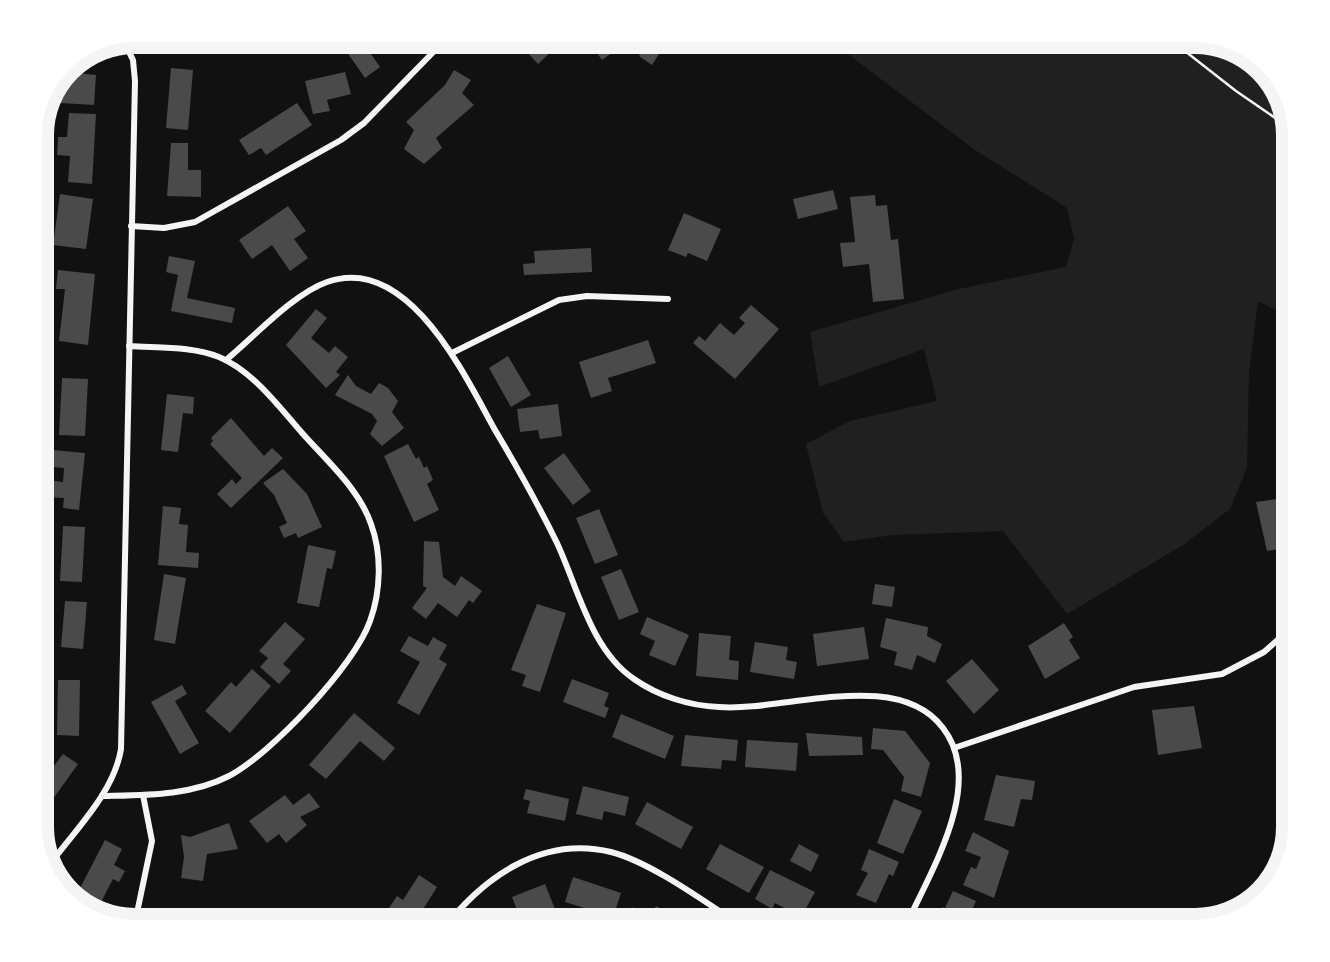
<svg xmlns="http://www.w3.org/2000/svg" width="1330" height="962" font-family="'Source Serif 4',serif">
	<style>
		.green { fill: #202020 }
		.building { fill: #4a4a4a }
		.lines { fill: none; stroke-linecap: round; stroke-linejoin: round }
		.path { stroke: #f5f5f5; stroke-width: 2.5 }
		.minor { stroke: #f5f5f5; stroke-width: 6 }
		.rim { fill: none; stroke: #f5f5f5; stroke-width: 12 }
	</style>
	<rect width="100%" height="100%" fill="#111"/>
	<!-- green -->
	<polygon class="green" points="816,30 1196,30 1259,51 1300,134 1300,322 1258,301 1249,371 1247,468 1230,509 1183,545 1067,614 1003,531 893,535 844,542 823,513 806,444 850,421 937,401 924,349 819,387 810,332 959,289 1066,267 1074,239 1067,208 975,150"/>
	<!-- building -->
	<g class="building">
		<polygon points="162,30 198,30 201,34 179,52"/>
		<polygon points="362,30 384,30 391,40 371,54 380,67 365,78 342,45"/>
		<polygon points="531,30 557,30 545,41 553,50 538,64 518,42"/>
		<polygon points="613,30 674,30 652,65 639,56 645,46 633,38 602,60 592,46"/>
		<polygon points="65,56 77,57 76,73 96,75 94,105 43,102"/>
		<polygon points="171,68 193,70 188,130 166,128"/>
		<polygon points="454,70 471,80 462,93 474,105 436,138 442,148 424,164 404,149 414,130 406,122 445,85"/>
		<polygon points="345,72 351,94 327,100 330,111 313,114 305,81"/>
		<polygon points="297,103 312,125 266,155 261,148 249,155 239,140"/>
		<polygon points="69,113 96,114 92,184 68,182 70,156 57,155 58,137 67,137"/>
		<polygon points="171,143 188,143 188,170 201,170 201,197 167,196"/>
		<polygon points="833,190 838,209 798,219 793,199"/>
		<polygon points="60,194 93,199 86,249 53,245"/>
		<polygon points="875,195 876,206 887,205 891,240 898,239 904,299 873,302 869,264 843,267 840,243 855,242 850,197"/>
		<polygon points="288,206 306,231 294,239 308,258 290,271 272,245 252,259 239,240"/>
		<polygon points="684,213 721,229 707,261 688,253 686,257 668,250"/>
		<polygon points="591,248 592,272 524,275 523,264 535,263 534,251"/>
		<polygon points="169,256 195,261 187,298 235,308 232,323 171,311 178,275 166,272"/>
		<polygon points="58,270 95,274 88,345 59,341 65,289 56,289"/>
		<polygon points="751,305 779,329 735,379 693,343 699,336 705,341 720,323 734,335 745,323 739,318"/>
		<polygon points="316,309 327,318 311,338 329,353 335,346 348,357 336,372 340,375 326,388 286,345"/>
		<polygon points="648,340 656,363 608,378 612,391 591,398 579,362"/>
		<polygon points="508,356 531,395 511,407 489,368"/>
		<polygon points="348,375 356,386 371,394 379,383 388,388 398,401 392,412 404,428 382,446 370,434 377,421 372,414 335,395"/>
		<polygon points="62,378 88,379 85,436 59,435"/>
		<polygon points="167,394 194,397 193,414 183,413 178,452 161,450"/>
		<polygon points="558,404 562,436 540,439 538,430 520,432 517,409"/>
		<polygon points="231,418 264,456 272,448 283,458 231,508 217,494 232,479 236,484 242,478 210,444 213,441 211,438"/>
		<polygon points="408,444 416,459 419,457 424,468 427,466 433,480 427,484 439,510 414,522 384,456"/>
		<polygon points="53,450 85,453 79,510 63,508 64,498 48,497 49,480 63,482 64,468 52,467"/>
		<polygon points="564,453 591,491 573,505 544,468"/>
		<polygon points="283,469 307,494 322,527 298,538 296,533 284,538 279,527 287,523 274,495 263,483"/>
		<polygon points="1284,498 1287,505 1300,502 1300,530 1294,531 1297,546 1267,551 1256,502"/>
		<polygon points="163,506 181,508 179,524 188,525 186,552 199,553 198,568 158,565"/>
		<polygon points="599,509 618,555 595,564 576,518"/>
		<polygon points="63,526 85,527 82,582 60,581"/>
		<polygon points="424,541 439,542 443,577 455,586 461,576 482,591 473,603 469,600 457,617 438,603 426,619 412,608 427,588 423,586"/>
		<polygon points="308,545 336,551 332,569 327,568 319,607 297,603"/>
		<polygon points="621,569 639,612 619,620 601,577"/>
		<polygon points="164,574 186,578 175,644 154,640"/>
		<polygon points="875,584 895,587 892,607 872,604"/>
		<polygon points="65,601 87,602 83,649 61,647"/>
		<polygon points="537,604 566,613 540,692 522,686 526,675 511,670"/>
		<polygon points="647,617 689,635 675,666 649,655 655,641 640,634"/>
		<polygon points="886,618 928,627 927,636 942,644 935,663 917,655 912,670 894,665 897,652 880,647"/>
		<polygon points="285,622 305,639 283,664 291,671 279,684 260,667 268,658 259,651"/>
		<polygon points="1064,623 1073,637 1069,640 1080,658 1045,679 1028,646"/>
		<polygon points="864,627 869,659 817,666 813,634"/>
		<polygon points="699,633 731,636 729,660 739,661 738,680 696,676"/>
		<polygon points="409,636 428,646 433,637 447,645 439,659 447,664 419,715 397,703 420,662 400,651"/>
		<polygon points="755,642 788,647 786,660 797,662 794,679 750,672"/>
		<polygon points="972,659 999,690 974,714 946,681"/>
		<polygon points="252,669 271,686 230,733 205,711 231,682 236,687"/>
		<polygon points="572,679 609,693 604,706 609,708 605,718 563,702"/>
		<polygon points="58,680 80,680 79,736 57,735"/>
		<polygon points="182,685 187,694 175,701 199,743 180,754 151,702"/>
		<polygon points="1194,706 1202,748 1158,755 1152,710"/>
		<polygon points="354,713 395,748 384,761 360,741 326,779 309,765"/>
		<polygon points="621,714 674,736 665,759 612,737"/>
		<polygon points="873,728 905,731 930,763 921,797 901,791 904,777 883,750 871,749"/>
		<polygon points="806,733 862,737 863,755 809,756"/>
		<polygon points="685,735 738,740 736,761 722,760 721,769 681,766"/>
		<polygon points="747,740 798,743 796,771 745,767"/>
		<polygon points="36,753 54,766 63,754 78,764 43,813 30,804 30,799 44,780 30,770 30,761"/>
		<polygon points="996,775 1035,781 1032,800 1021,799 1014,827 984,820"/>
		<polygon points="583,786 629,797 625,816 604,811 602,820 576,814"/>
		<polygon points="526,789 569,799 565,821 527,813 530,801 523,799"/>
		<polygon points="309,793 320,807 300,817 307,825 286,843 279,834 267,843 249,821 285,795 293,805"/>
		<polygon points="894,799 922,811 903,854 877,843"/>
		<polygon points="647,802 693,827 681,849 635,824"/>
		<polygon points="229,823 238,849 207,854 203,881 181,878 184,857 181,835 190,837"/>
		<polygon points="973,832 1009,851 994,898 963,885 971,867 976,869 981,857 965,851"/>
		<polygon points="105,840 122,849 114,865 125,871 119,882 113,879 100,904 78,892"/>
		<polygon points="720,844 764,867 749,893 706,869"/>
		<polygon points="799,844 819,855 811,872 790,861"/>
		<polygon points="869,849 899,862 893,876 889,874 876,903 856,895 868,873 861,870"/>
		<polygon points="770,870 815,892 801,917 775,903 772,909 755,899"/>
		<polygon points="419,875 437,887 420,914 410,908 403,917 389,908 397,896 403,900"/>
		<polygon points="573,877 621,893 613,917 565,902"/>
		<polygon points="545,884 557,914 524,927 512,897"/>
		<polygon points="953,891 976,901 965,926 977,932 943,932 937,929 941,917 940,911 942,907 945,908"/>
		<polygon points="656,906 672,915 662,932 618,932 633,907 650,917"/>
		<polygon points="823,909 841,915 839,922 870,929 869,932 816,932"/>
		<polygon points="384,914 403,928 401,932 371,932"/>
	</g>
	<g class="lines">
		<!-- path -->
		<polyline class="path" points="1158,30 1236,91 1300,135"/>
		<!-- minor -->
		<g class="minor">
			<polyline points="131,226 164,228 195,222 341,140 364,123 446,39"/>
			<polyline points="452,353 559,300 587,296 668,299"/>
			<path d="M226,360C254,337 293,294 327,282C408,253 465,376 495,430C517,467 538,504 557,543C578,588 591,650 634,679C658,696 690,706 719,707C785,712 897,667 943,728C987,785 928,875 903,932"/>
			<polyline points="954,748 1134,687 1222,674 1264,652 1300,620"/>
			<path d="M102,796C145,795 190,796 229,776C271,754 355,665 370,621C381,591 382,554 371,524C359,489 327,461 303,434C279,407 253,371 219,357C193,346 158,348 129,346"/>
			<path d="M48,867C74,831 114,793 121,749L135,81L133,60L121,35"/>
			<polyline points="133,932 152,841 143,795"/>
			<path d="M441,932C481,879 540,835 611,852C654,863 713,908 751,932"/>
		</g>
	</g>
	<!-- crop -->
	<path d="M0 0H1330V962H0ZM135 48H1195A87 87 0 0 1 1282 135V827A87 87 0 0 1 1195 914H135A87 87 0 0 1 48 827V135A87 87 0 0 1 135 48Z" fill="#fff" fill-rule="evenodd"/>
	<path class="rim" d="M135 48H1195A87 87 0 0 1 1282 135V827A87 87 0 0 1 1195 914H135A87 87 0 0 1 48 827V135A87 87 0 0 1 135 48Z"/>
</svg>
